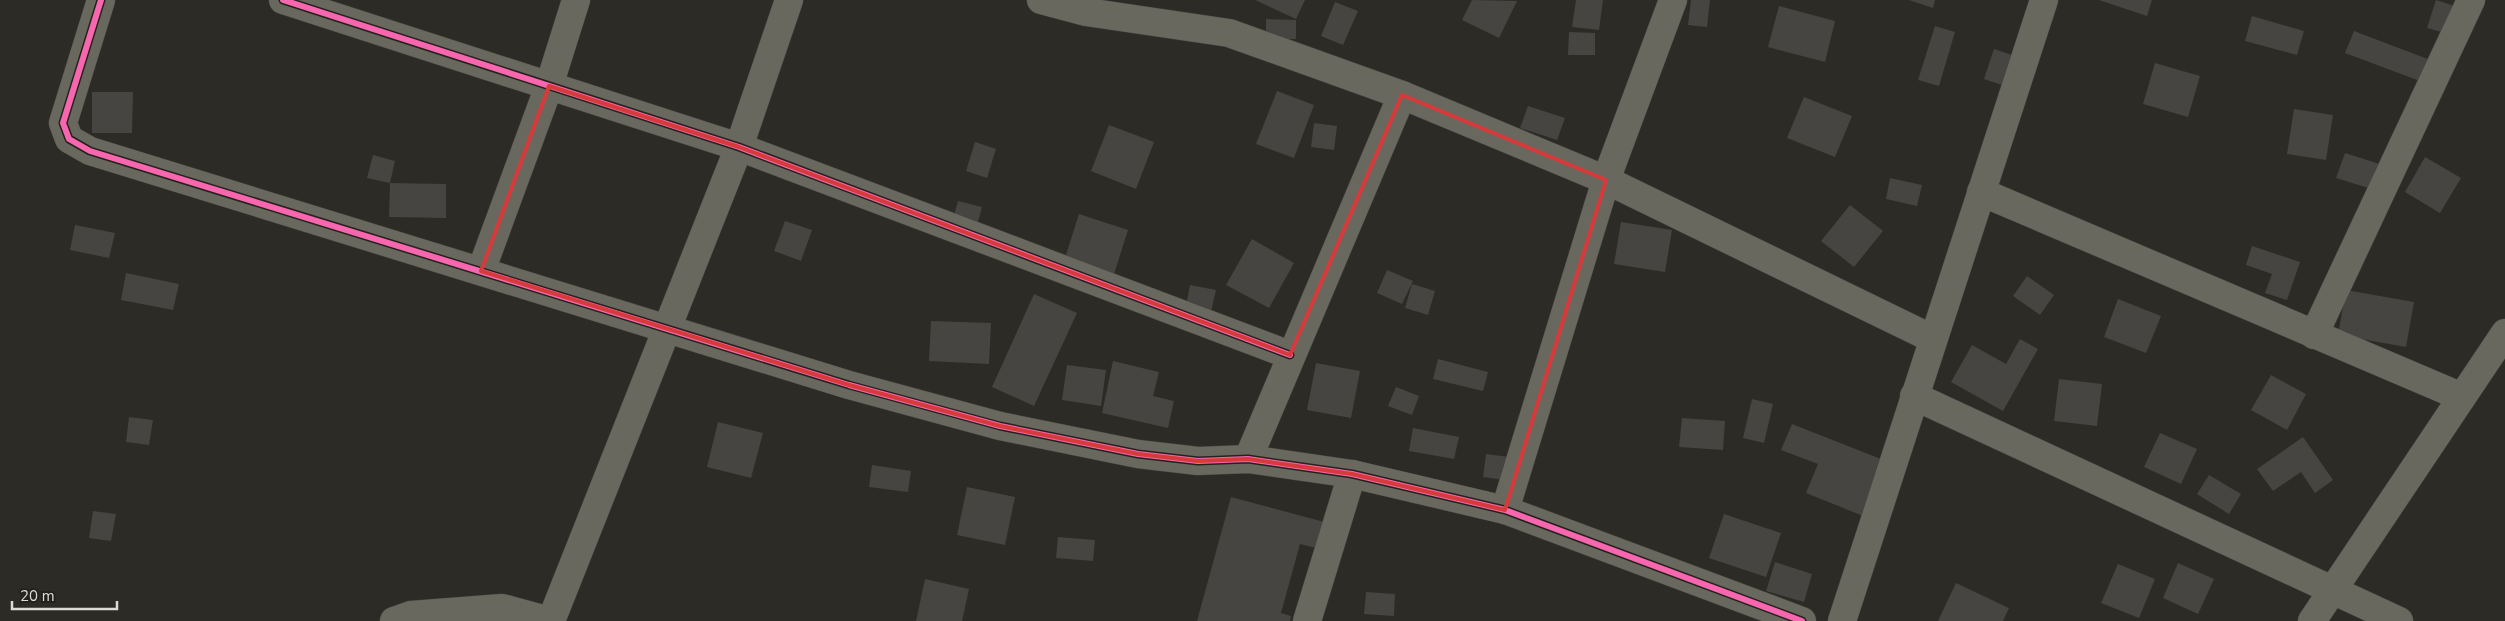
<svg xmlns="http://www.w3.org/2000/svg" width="2505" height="621" font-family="'Nunito Sans',sans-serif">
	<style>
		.building { fill: #464541 }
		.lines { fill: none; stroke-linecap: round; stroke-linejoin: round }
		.minor-casing { stroke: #474643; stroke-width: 29 }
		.minor { stroke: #69685f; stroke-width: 28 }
		.cycleway-casing { stroke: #24231b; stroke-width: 9 }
		.cycleway { stroke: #f766af; stroke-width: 6 }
		.marked { fill: none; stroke: #d73a3a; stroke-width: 4; stroke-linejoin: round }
	</style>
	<rect width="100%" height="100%" fill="#2c2b26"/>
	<!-- building -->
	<g class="building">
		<polygon points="1255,0 1305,0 1296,19"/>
		<polygon points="1472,0 1517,1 1499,38 1462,20"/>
		<polygon points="1576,0 1603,0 1599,30 1572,27"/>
		<polygon points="1691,0 1710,0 1707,27 1688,25"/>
		<polygon points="1909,0 1935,0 1933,8"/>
		<polygon points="2099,0 2152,0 2147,16"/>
		<polygon points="2436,0 2458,7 2449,34 2427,28"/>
		<polygon points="1335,2 1358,11 1343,45 1321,36"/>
		<polygon points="1779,6 1835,21 1825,62 1768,47"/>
		<polygon points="2252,16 2304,31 2297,55 2245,41"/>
		<polygon points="1266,19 1296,20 1296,39 1266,39"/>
		<polygon points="1935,26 1955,32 1939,86 1918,80"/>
		<polygon points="2354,31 2433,61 2425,83 2345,53"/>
		<polygon points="1569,32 1595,33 1595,55 1568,55"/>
		<polygon points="1994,49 2015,56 2005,86 1984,79"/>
		<polygon points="2155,63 2200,76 2188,117 2143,104"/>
		<polygon points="1277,91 1314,105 1294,158 1256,144"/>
		<polygon points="92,92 133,92 132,133 92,133"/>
		<polygon points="1804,97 1852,116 1835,157 1787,138"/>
		<polygon points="1528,106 1565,118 1557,140 1520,128"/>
		<polygon points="2294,109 2333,115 2326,160 2287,154"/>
		<polygon points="1314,123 1337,126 1334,150 1311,147"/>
		<polygon points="1109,125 1154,142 1136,189 1091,171"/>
		<polygon points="975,142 996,149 987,178 966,171"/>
		<polygon points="2345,153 2386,166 2378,191 2336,178"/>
		<polygon points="373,155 395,161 390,183 367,178"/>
		<polygon points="2425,157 2461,178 2440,213 2405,192"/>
		<polygon points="1890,178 1922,185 1917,206 1886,199"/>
		<polygon points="390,183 446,184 446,218 389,217"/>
		<polygon points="958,201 982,207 976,229 952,223"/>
		<polygon points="1850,205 1883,231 1854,267 1821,241"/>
		<polygon points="1079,214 1128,230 1114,274 1065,258"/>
		<polygon points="785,221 812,230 801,261 774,251"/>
		<polygon points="1621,222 1672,230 1665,272 1614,264"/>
		<polygon points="75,225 115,233 109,258 70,250"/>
		<polygon points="1252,239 1294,263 1269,308 1226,285"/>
		<polygon points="2252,246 2300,262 2287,300 2265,293 2272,274 2246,265"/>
		<polygon points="1387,270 1413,281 1402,304 1377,293"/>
		<polygon points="126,273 179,284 173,310 121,300"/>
		<polygon points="2027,276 2054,295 2040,315 2013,296"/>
		<polygon points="1412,284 1435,291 1428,315 1405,308"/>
		<polygon points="1190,285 1216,290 1210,316 1185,311"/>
		<polygon points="2346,290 2414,302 2406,347 2338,335"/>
		<polygon points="1034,294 1077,313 1034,406 992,387"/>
		<polygon points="2118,299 2161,316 2146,353 2104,337"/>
		<polygon points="931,321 991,323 989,364 929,361"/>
		<polygon points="2020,339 2038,349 2003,411 1951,382 1972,345 2006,364"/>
		<polygon points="1438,359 1488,372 1483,391 1433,379"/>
		<polygon points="1113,361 1159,372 1153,396 1174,401 1168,428 1102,413"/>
		<polygon points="1316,363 1360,371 1351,418 1307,410"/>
		<polygon points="1067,365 1106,370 1101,406 1062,400"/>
		<polygon points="2271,375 2306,394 2287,430 2251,410"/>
		<polygon points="2059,379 2102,384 2097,426 2054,421"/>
		<polygon points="1396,387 1419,396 1412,415 1388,406"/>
		<polygon points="1752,399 1773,404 1764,443 1743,438"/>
		<polygon points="129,417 153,420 149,445 126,442"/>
		<polygon points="1682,418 1725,421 1723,450 1679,447"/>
		<polygon points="718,422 763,433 751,478 707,467"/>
		<polygon points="1792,424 1886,461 1863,516 1806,493 1818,464 1781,450"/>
		<polygon points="1413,428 1459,437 1454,459 1409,451"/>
		<polygon points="2160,433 2197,449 2181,484 2144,467"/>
		<polygon points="2303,437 2333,480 2315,493 2301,472 2273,491 2257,469"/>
		<polygon points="1486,454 1517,458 1513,481 1483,477"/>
		<polygon points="872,465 911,471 908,492 869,487"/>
		<polygon points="2209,475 2241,494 2229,514 2197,494"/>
		<polygon points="967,487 1015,497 1005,545 957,535"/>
		<polygon points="1231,497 1328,523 1320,549 1300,544 1281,613 1291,616 1290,621 1197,621"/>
		<polygon points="93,511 116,514 111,541 89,538"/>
		<polygon points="1724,514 1781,533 1766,577 1709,558"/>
		<polygon points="1058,537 1095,540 1093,561 1056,558"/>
		<polygon points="1775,562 1812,574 1804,602 1766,591"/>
		<polygon points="2178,563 2214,579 2198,614 2163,598"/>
		<polygon points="2118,564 2155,579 2139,618 2101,603"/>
		<polygon points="925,579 969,589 962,621 916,621"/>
		<polygon points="1956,583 2009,608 2003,621 1938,621"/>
		<polygon points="1366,592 1395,594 1394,616 1364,614"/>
	</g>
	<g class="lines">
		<defs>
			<g id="minor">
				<polyline points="101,0 63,123 69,139 90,151 849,385 1000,426 1138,454 1198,461 1248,459 1352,474 1505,510 1802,621"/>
				<polyline points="283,0 739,147 1290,355"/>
				<polyline points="1041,0 1086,12 1229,33 1402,95 1606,180 1933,339"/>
				<polyline points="1981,192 2462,397"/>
				<polyline points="481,271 549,86 576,0"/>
				<polyline points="2314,335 2471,0"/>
				<polyline points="1914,396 2399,621"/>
				<polyline points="1248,459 1402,95"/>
				<polyline points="1505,510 1606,180 1673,0"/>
				<polyline points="394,621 411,615 502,608 550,621"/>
				<polyline points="551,621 739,147 789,0"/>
				<polyline points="1307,621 1352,474"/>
				<polyline points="1842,621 2044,0"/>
				<polyline points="2312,621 2505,333"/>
			</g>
		</defs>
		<!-- minor casing -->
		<use href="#minor" class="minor-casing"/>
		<!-- minor -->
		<use href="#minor" class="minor"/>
		<defs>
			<g id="cycleway">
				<polyline points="101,0 63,123 69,139 90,151 849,385 1000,426 1138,454 1198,461 1248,459 1352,474 1505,510 1802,621"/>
				<polyline points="283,0 739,147 1290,355"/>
			</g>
		</defs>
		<!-- cycleway casing -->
		<use href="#cycleway" class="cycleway-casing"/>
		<!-- cycleway -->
		<use href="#cycleway" class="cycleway"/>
	</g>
	<!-- marked area -->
	<path class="marked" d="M549,86L739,147L1290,355L1402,95L1606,180L1505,510L1352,474L1248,459L1198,461L1138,454L1000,426L849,385L481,271Z"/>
	<!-- scale -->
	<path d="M12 601v8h105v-8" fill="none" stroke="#dcdcd7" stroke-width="2.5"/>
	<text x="20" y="601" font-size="15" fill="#dcdcd7" stroke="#24231b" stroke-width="4" paint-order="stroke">20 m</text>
</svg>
